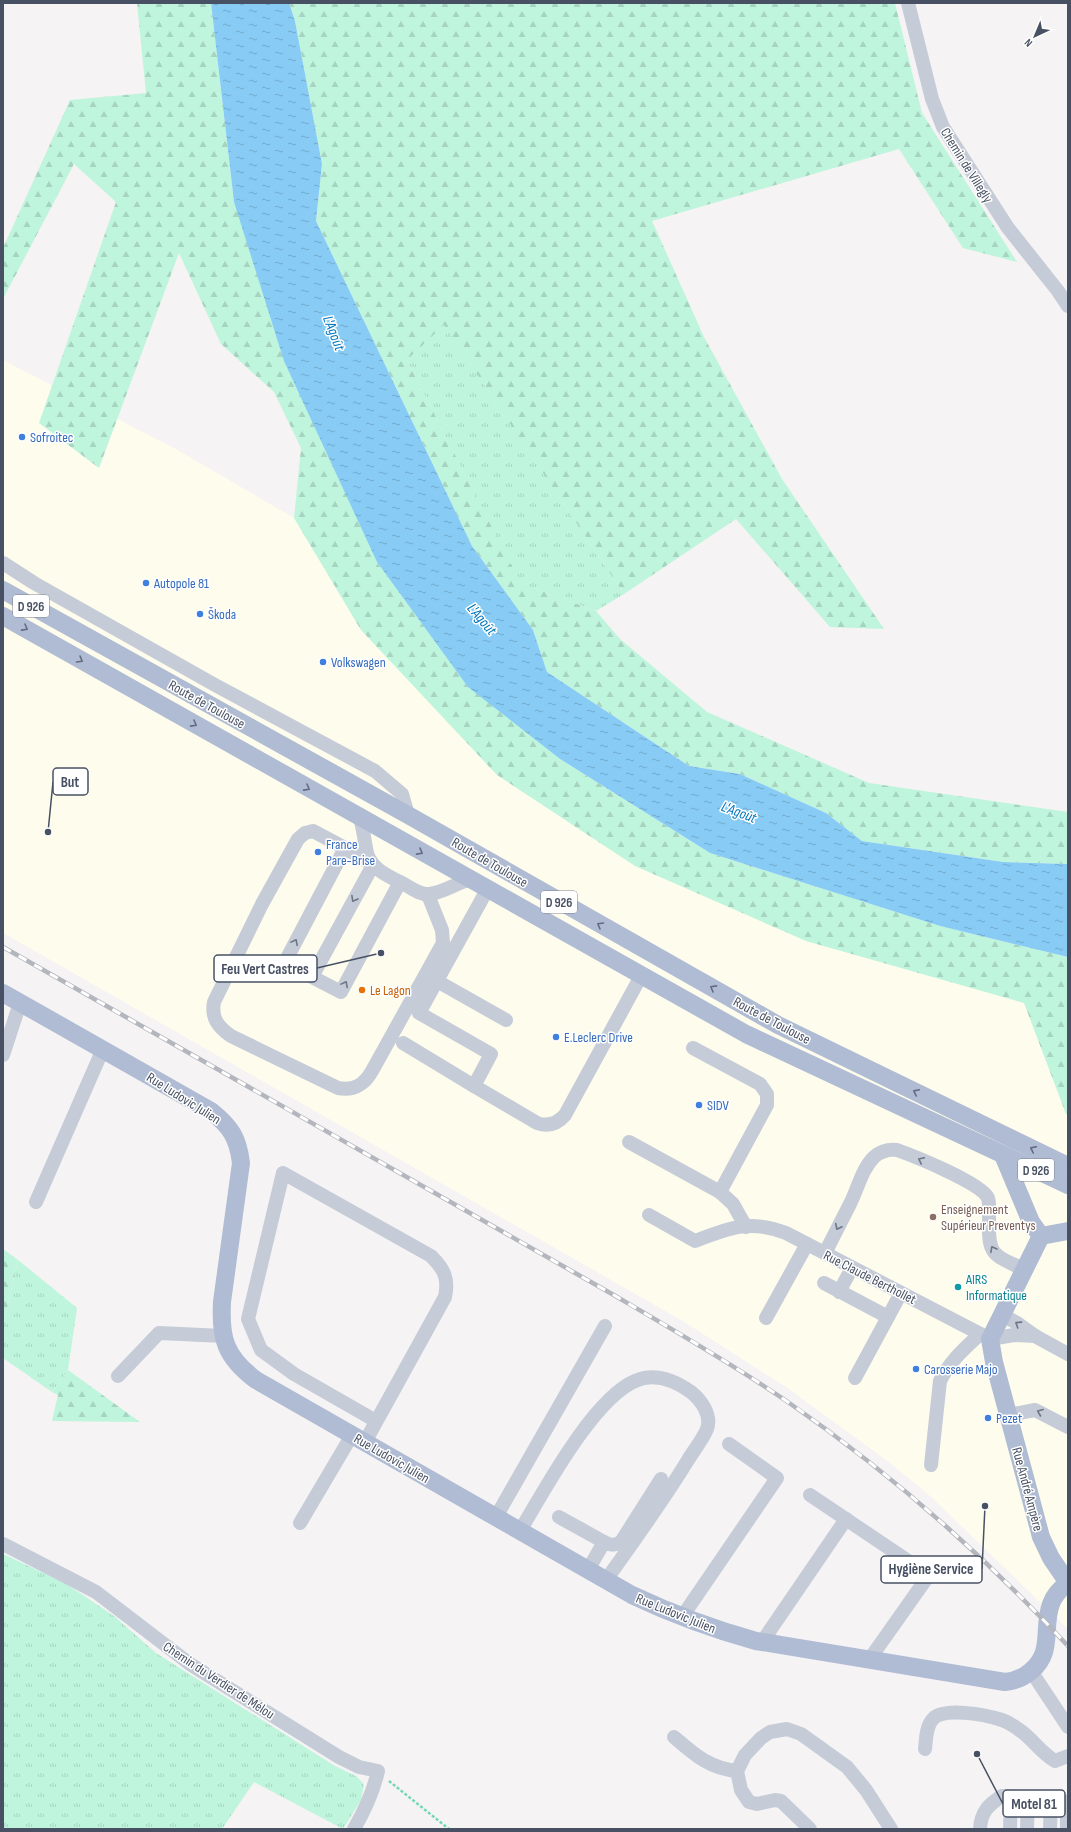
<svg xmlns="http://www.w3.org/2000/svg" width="1071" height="1832" font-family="'Sofia Sans Condensed',sans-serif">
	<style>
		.commercial { fill: #fefced }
		.grass { fill: url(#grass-tufts) }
		.forest { fill: url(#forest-firs) }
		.water { fill: url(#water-ripples) }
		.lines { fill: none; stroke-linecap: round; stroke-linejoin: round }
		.path { stroke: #72d7b7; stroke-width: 2.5; stroke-dasharray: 3 2; stroke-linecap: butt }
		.minor { stroke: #c5ccd8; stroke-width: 14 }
		.major { stroke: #b0bcd3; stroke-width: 18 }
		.rail-casing { stroke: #b4b6bd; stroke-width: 4.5 }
		.rail { stroke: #fff; stroke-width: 3; stroke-dasharray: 9; stroke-linecap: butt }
		.oneway { stroke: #626c7f }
		.oneway2 { stroke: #6e7686 }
		.shop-dot { fill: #3f7fe0; stroke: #fff; stroke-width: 1.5 }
		.food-dot { fill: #e8710a; stroke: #fff; stroke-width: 1.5 }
		.education-dot { fill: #8d6e63; stroke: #fff; stroke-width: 1.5 }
		.culture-dot { fill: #0f9aa8; stroke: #fff; stroke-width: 1.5 }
		.labels { text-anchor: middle; stroke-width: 3; stroke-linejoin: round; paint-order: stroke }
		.shield { fill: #fff; stroke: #7f8592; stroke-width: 1 }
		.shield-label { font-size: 13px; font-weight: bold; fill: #485163 }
		.street-label { font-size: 14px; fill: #485163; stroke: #fff }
		.shop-label { font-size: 14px; fill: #366cbe; stroke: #fff; text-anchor: start }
		.food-label { font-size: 14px; fill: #c56008; stroke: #fff; text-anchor: start }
		.education-label { font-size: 14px; fill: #785e54; stroke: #fff; text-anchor: start }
		.culture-label { font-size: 14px; fill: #0d838f; stroke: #fff; text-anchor: start }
		.water-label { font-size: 15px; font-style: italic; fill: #0075bd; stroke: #fff }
		.leader { fill: none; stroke: #485163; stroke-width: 1.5 }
		.callout-dot { fill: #485163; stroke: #fff; stroke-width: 1.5 }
		.callout { fill: #fff; stroke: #485163; stroke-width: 1.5 }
		.callout-label { font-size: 15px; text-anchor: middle; font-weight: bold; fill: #485163 }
	</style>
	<defs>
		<pattern id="grass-tufts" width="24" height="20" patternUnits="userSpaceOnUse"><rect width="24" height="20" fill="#bff5dd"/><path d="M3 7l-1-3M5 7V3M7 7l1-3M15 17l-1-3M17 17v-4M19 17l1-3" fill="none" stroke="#a6d4c0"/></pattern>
		<pattern id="forest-firs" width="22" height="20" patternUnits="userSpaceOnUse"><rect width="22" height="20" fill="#bff5dd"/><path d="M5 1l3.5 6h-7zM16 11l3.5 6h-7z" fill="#a6d4c0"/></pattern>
		<pattern id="water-ripples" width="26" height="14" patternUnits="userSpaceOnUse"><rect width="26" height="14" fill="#88ccf6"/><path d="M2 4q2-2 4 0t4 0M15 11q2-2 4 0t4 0" fill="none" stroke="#71a8cb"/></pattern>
	</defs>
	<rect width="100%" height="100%" fill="#f5f3f3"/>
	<!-- commercial -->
	<polygon class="commercial" points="3,360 174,448 294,518 420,673 1068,984 1068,1629 930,1496 890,1463 786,1387 681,1320 3,933"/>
	<!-- grass -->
	<g class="grass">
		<polygon points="444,324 624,594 596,611 519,583 407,360"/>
		<polygon points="18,1260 77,1308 68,1370 52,1392 3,1358 3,1327"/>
		<polygon points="3,1554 65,1583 114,1616 156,1653 335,1766 356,1776 364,1784 361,1800 343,1829 254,1782 222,1829 3,1829"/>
	</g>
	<!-- forest -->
	<g class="forest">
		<polygon points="137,3 211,3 234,202 377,562 468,686 560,759 710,853 940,926 1068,957 1068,1115 1066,1114 1024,1003 806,941 635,866 497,775 361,630 294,518 301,448 274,392 221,344 179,253 99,468 39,423 116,202 74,164 3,299 3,248 70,100 146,93"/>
		<polygon points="289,3 895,3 922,113 1017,262 963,248 899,149 652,221 704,337 782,479 884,629 830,627 736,519 624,594 444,325 407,360 520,583 596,611 620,639 707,712 869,783 1068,812 1068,864 1003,862 862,841 826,813 740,774 689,766 547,672 533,630 472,546 316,221 322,164 295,21"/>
		<polygon points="3,1249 18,1260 3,1327"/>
		<polygon points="68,1370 140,1422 52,1421 58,1395 52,1392"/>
	</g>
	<!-- water -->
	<polygon class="water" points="211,3 289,3 295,21 322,164 316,221 472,546 533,630 547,672 689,766 740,774 826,813 862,841 1003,862 1068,864 1068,957 940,926 710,853 560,759 468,687 377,562 284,361 234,202"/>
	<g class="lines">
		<!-- path -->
		<polyline class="path" points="389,1781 449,1829"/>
		<!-- minor -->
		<g class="minor">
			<polyline points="908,3 932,99 943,127 1008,228 1058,291 1068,306"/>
			<polyline points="3,563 34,583 215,685 375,771 402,794 408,815"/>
			<path d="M360,818C363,828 364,837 366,848C368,868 388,876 404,884C411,888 420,895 429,894C443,893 456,883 469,880"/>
			<path d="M345,848L313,831L305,833L298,839L262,904L214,1002C211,1018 218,1027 231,1036L338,1088C354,1091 364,1085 372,1071L443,943L442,930L428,895"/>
			<polyline points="312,977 285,962 345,848 373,865 312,977 341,992 400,882"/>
			<polyline points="437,981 506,1020"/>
			<polyline points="403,1043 474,1086 491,1054 419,1013 487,890"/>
			<polyline points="693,1048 760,1084 767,1094 767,1105 720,1192 733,1204 746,1227"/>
			<polyline points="3,1055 20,1003"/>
			<path d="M474,1086L537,1123C548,1127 557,1124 565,1115L641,976"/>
			<polyline points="629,1142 720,1192"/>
			<polyline points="36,1202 103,1049"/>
			<path d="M649,1215L695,1241C729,1228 750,1219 786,1233L990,1339L1014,1335L1035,1336L1017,1323L1002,1315"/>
			<path d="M825,1253C833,1237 842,1220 850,1204C858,1188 862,1169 874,1157C881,1151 888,1149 897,1150C914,1156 981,1183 988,1198C990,1205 989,1213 989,1219C988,1257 993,1254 1025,1270"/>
			<polyline points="824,1283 888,1317"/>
			<polyline points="839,1292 852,1268"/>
			<polyline points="766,1318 807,1244"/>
			<polyline points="1035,1336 1068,1354"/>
			<polyline points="118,1376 159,1333 223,1336"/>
			<polyline points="855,1378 901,1293"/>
			<polyline points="1008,1415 1035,1410 1068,1427"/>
			<path d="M365,1442L445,1297C449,1278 444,1269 431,1256L283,1173L248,1319L261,1350L294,1374L376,1421"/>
			<path d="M931,1465L940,1381C950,1361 964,1349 980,1334"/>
			<polyline points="810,1495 929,1575 869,1660"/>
			<polyline points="496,1517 605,1326"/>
			<polyline points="559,1517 604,1542 588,1570"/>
			<polyline points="300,1523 352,1435"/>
			<path d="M520,1531C544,1491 593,1399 635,1381C655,1372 674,1380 691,1392C701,1400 712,1415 707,1429C703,1439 694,1450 688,1460C663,1501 634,1541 606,1580"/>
			<path d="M604,1542C610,1545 614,1546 621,1542L661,1479"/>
			<path d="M3,1544L96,1592L190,1664L339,1757L359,1767L378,1771C373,1793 365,1810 354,1829"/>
			<polyline points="682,1617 777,1478 729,1444"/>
			<polyline points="762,1642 846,1519"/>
			<polyline points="1031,1671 1068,1727"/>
			<path d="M674,1737C695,1755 709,1768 737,1771"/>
			<path d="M925,1749C926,1740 926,1727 932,1720C942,1706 987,1715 1002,1720C1008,1722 1014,1726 1018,1729C1032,1738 1041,1753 1055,1761L1068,1756"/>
			<polyline points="810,1829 781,1801 775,1800 757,1804 749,1802 741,1790 737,1771 745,1755 761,1738 770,1732 787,1729 801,1734 847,1767 866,1790 891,1829"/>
			<path d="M980,1829C981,1812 988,1805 1002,1796L1068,1802"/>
			<polyline points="1010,1829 1011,1797"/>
			<polyline points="1027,1829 1028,1798"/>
			<polyline points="1050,1829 1051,1800"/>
			<polyline points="1067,1829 1067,1802"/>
		</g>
		<!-- major -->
		<g class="major">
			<polyline points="3,590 408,815 778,1025 1068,1166"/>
			<polyline points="3,616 746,1034 1068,1185"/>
			<path d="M3,993L211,1111C231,1127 238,1138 241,1163L222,1302C220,1338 225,1357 256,1380L632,1595C672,1614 713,1629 756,1641L1005,1682C1015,1681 1023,1678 1031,1671C1054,1652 1042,1629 1051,1604C1054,1595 1060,1589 1068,1583"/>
			<polyline points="1003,1155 1031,1222 1041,1236"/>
			<polyline points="1041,1236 990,1339 994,1362 1041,1537 1051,1558 1068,1583"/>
			<polyline points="1041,1236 1068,1231"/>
		</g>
		<defs>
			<path id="rail" d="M3,947L612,1294C670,1328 729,1362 785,1400C888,1471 983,1554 1068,1646"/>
		</defs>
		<!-- rail casing -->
		<use href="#rail" class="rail-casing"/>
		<!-- rail -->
		<use href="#rail" class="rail"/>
	</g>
	<!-- one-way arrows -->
	<defs><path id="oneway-chevron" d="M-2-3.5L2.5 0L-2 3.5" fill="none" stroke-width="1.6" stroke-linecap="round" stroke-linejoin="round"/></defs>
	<g class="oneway">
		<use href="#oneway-chevron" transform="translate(25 628) rotate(29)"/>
		<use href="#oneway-chevron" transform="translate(80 660) rotate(30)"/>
		<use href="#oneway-chevron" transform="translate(194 724) rotate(29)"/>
		<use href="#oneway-chevron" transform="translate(307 788) rotate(29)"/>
		<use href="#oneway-chevron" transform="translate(420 852) rotate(29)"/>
		<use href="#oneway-chevron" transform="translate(600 925) rotate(-150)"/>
		<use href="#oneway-chevron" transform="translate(713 988) rotate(-151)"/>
		<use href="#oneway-chevron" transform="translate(916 1092) rotate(-154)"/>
		<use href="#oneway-chevron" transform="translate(1033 1149) rotate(-154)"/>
	</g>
	<g class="oneway2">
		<use href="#oneway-chevron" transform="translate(354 899) rotate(119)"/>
		<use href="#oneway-chevron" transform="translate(295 942) rotate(-62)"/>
		<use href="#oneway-chevron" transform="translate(345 984) rotate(-62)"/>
		<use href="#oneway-chevron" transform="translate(921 1160) rotate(-155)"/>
		<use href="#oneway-chevron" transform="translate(838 1227) rotate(117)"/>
		<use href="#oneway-chevron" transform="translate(993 1249) rotate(-119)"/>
		<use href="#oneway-chevron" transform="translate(1018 1324) rotate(-147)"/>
		<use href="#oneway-chevron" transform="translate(1040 1412) rotate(-158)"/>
	</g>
	<!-- markers -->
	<g class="shop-dot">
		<circle cx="22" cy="437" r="4"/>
		<circle cx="146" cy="583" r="4"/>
		<circle cx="200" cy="614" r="4"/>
		<circle cx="323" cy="662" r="4"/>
		<circle cx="318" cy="852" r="4"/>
		<circle cx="556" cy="1037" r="4"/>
		<circle cx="699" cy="1105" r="4"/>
		<circle cx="916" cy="1369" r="4"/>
		<circle cx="988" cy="1418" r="4"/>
	</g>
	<circle class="food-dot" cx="362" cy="990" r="4"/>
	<circle class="education-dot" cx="933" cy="1217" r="4"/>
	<circle class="culture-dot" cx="958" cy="1287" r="4"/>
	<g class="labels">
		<!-- shield labels -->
		<g class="shield">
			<rect x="13" y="595" width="36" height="22" rx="3"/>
			<rect x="541" y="891" width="36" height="22" rx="3"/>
			<rect x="1018" y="1159" width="36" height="22" rx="3"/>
		</g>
		<g class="shield-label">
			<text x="31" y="611">D 926</text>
			<text x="559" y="907">D 926</text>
			<text x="1036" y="1175">D 926</text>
		</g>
		<!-- street labels -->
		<g class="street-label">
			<text transform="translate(967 165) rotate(58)" y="5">Chemin de Villegly</text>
			<text transform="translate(207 704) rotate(29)" y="5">Route de Toulouse</text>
			<text transform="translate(490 862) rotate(30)" y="5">Route de Toulouse</text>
			<text transform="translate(772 1020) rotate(28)" y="5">Route de Toulouse</text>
			<text transform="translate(184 1098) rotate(32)" y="5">Rue Ludovic Julien</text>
			<text transform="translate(870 1277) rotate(27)" y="5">Rue Claude Berthollet</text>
			<text transform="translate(392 1458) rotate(30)" y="5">Rue Ludovic Julien</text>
			<text transform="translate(1028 1489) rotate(75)" y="5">Rue André Ampère</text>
			<text transform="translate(676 1613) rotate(22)" y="5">Rue Ludovic Julien</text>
			<text transform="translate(219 1680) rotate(33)" y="5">Chemin du Verdier de Mélou</text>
		</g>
		<!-- shop labels -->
		<g class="shop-label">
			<text x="30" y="442">Sofroitec</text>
			<text x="154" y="588">Autopole 81</text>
			<text x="208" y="619">Škoda</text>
			<text x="331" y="667">Volkswagen</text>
			<text x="326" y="849">France<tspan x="326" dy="16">Pare-Brise</tspan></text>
			<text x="564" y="1042">E.Leclerc Drive</text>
			<text x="707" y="1110">SIDV</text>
			<text x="924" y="1374">Carosserie Majo</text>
			<text x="996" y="1423">Pezet</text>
		</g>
		<!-- food labels -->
		<g class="food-label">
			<text x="370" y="995">Le Lagon</text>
		</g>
		<!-- education labels -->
		<g class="education-label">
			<text x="941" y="1214">Enseignement<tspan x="941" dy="16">Supérieur Preventys</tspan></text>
		</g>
		<!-- culture labels -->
		<g class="culture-label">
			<text x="966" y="1284">AIRS<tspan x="966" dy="16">Informatique</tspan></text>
		</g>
		<!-- water labels -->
		<g class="water-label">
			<text transform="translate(334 333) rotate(69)" y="5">L'Agoût</text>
			<text transform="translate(482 619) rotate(50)" y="5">L'Agoût</text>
			<text transform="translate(739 812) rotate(21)" y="5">L'Agoût</text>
		</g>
	</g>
	<!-- callouts -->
	<path class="leader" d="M48 832L53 782M381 953L317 968M985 1506L982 1569M977 1754L1003 1804"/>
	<g class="callout-dot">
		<circle cx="48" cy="832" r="4"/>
		<circle cx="381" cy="953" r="4"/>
		<circle cx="985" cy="1506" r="4"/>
		<circle cx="977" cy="1754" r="4"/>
	</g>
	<g class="callout">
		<rect x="53" y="768" width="35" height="27" rx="4"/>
		<rect x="214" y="955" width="103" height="27" rx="4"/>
		<rect x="881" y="1556" width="101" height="27" rx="4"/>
		<rect x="1003" y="1790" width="62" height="27" rx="4"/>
	</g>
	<g class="callout-label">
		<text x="70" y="787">But</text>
		<text x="265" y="974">Feu Vert Castres</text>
		<text x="931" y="1574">Hygiène Service</text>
		<text x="1034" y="1809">Motel 81</text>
	</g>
	<!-- border -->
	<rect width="1071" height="1832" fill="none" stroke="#485163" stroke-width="8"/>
	<!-- north arrow -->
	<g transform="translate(1035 36) rotate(224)" stroke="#ffffff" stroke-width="3" paint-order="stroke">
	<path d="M0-3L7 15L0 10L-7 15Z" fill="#485163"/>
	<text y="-6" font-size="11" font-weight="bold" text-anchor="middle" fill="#485163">N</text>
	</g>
</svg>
